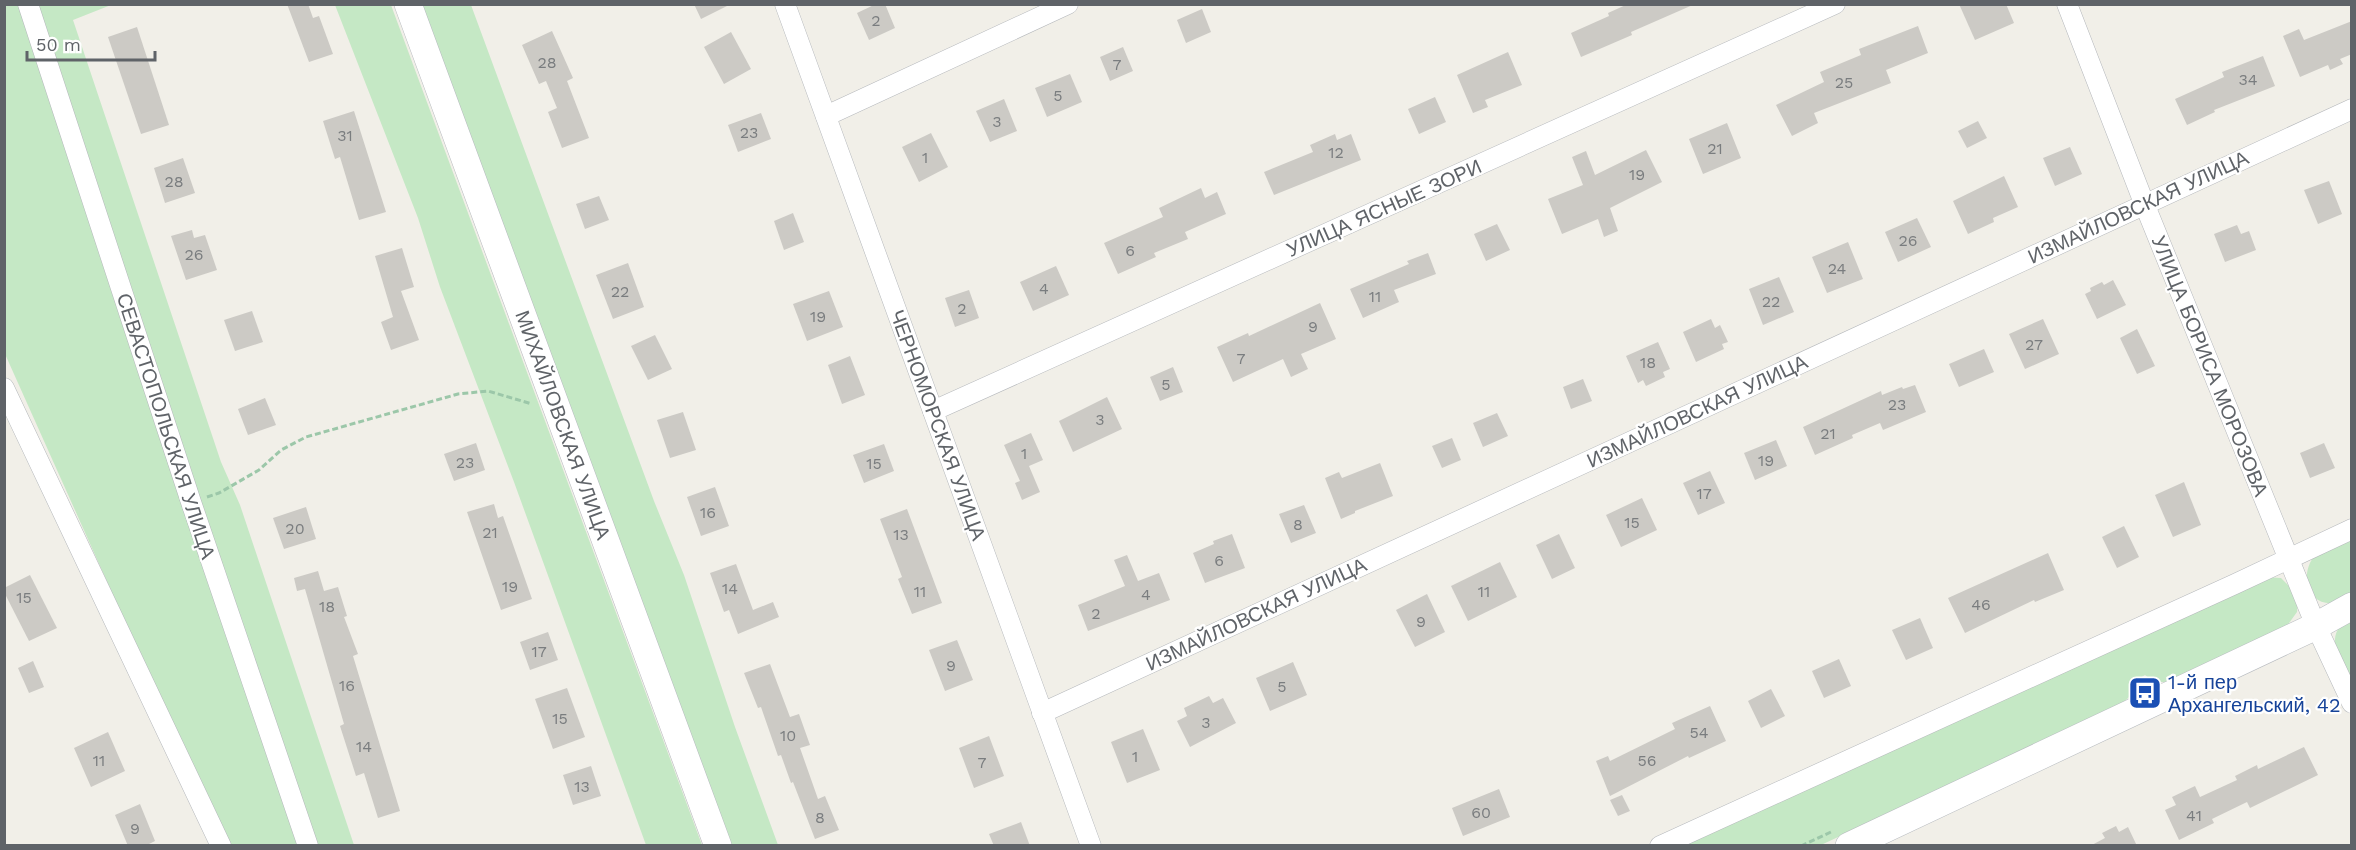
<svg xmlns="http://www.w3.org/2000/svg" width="2356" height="850" font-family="'Work Sans',sans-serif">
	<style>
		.grass { fill: #c5e8c5 }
		.building { fill: #cccac5 }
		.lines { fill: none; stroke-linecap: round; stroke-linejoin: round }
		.street-casing { stroke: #b5b8bc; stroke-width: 21 }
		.secondary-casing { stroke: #b6babf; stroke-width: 28 }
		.path { stroke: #9cc7a9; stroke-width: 3; stroke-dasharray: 6 3; stroke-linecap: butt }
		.street { stroke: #fff; stroke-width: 20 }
		.secondary { stroke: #fff; stroke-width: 27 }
		.labels { text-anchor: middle; stroke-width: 4.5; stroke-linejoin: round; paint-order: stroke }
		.number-label { font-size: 16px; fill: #7a7d7f }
		.street-label { font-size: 20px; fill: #5f6368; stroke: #fff }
		.transit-label { font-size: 20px; fill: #164399; stroke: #fff; text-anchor: start }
	</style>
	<rect width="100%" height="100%" fill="#f1efe8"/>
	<!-- grass -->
	<g class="grass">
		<polygon points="4,5 111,5 73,20 221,462 240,505 354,845 225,845 5,354"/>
		<polygon points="335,5 391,5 702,845 646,845 514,482 440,287 418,218"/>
		<polygon points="417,5 471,5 654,501 684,575 735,727 778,845 726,845"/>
		<path d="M2351,534V596C2346,598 2339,603 2334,603C2304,606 2299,569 2318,552C2326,544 2341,539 2351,534Z"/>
		<polygon points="2264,577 2281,578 2291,588 2298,598 2297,612 2284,630 2178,682 2154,682 2145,675 2129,685 2131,695 2121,705 1821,845 1674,846"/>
		<path d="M2351,615V688C2344,671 2328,647 2338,629C2341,624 2347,619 2351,615Z"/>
	</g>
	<!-- building -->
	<g class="building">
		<polygon points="287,4 308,4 313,18 319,16 333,54 309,62"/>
		<polygon points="694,4 731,4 701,19"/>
		<polygon points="876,4 885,4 895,28 869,40 857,13"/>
		<polygon points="1628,4 1695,4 1631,32 1632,35 1581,57 1571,33 1609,16 1608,13"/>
		<polygon points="1959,4 2006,4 2014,23 1975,40"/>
		<polygon points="1202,9 1211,32 1186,43 1177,20"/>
		<polygon points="2352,21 2352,54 2340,59 2343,64 2330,70 2328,65 2300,77 2283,36 2299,29 2304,40"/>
		<polygon points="1918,26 1928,53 1886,70 1891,83 1814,113 1818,123 1792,136 1776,105 1824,82 1820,72 1861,55 1859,49"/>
		<polygon points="137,27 169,125 141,134 108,37"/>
		<polygon points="552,31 573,78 567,81 589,138 562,148 548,112 557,108 546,81 539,84 522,45"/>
		<polygon points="731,32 751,69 724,84 704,47"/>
		<polygon points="1123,47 1133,71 1110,81 1100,57"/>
		<polygon points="1508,52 1522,85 1485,100 1488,107 1473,113 1457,75"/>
		<polygon points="2263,56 2275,86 2214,110 2215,112 2187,125 2175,99 2224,77 2222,72"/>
		<polygon points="1070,74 1082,102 1047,117 1035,88"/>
		<polygon points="1435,97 1446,122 1419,134 1408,109"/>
		<polygon points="1004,99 1017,131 990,142 976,111"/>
		<polygon points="354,111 386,212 359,220 340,157 335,159 323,121"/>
		<polygon points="761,113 771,139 738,152 728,125"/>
		<polygon points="1978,121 1987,138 1967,148 1958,131"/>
		<polygon points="1727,123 1741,158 1703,174 1689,139"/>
		<polygon points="931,133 948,167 919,182 902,147"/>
		<polygon points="1335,134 1337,140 1351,134 1361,160 1274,195 1264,172 1313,152 1310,145"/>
		<polygon points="2070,147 2082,174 2055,186 2043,158"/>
		<polygon points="1646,150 1662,182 1610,208 1618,231 1604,237 1598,219 1562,234 1548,199 1583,185 1572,157 1586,151 1595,175"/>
		<polygon points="183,158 195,193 165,203 154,168"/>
		<polygon points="2004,176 2018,207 1993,218 1994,222 1968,234 1953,201"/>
		<polygon points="2329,181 2342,214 2318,224 2304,190"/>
		<polygon points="1201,188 1205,198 1217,192 1226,214 1185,232 1188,239 1154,253 1156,257 1118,274 1104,243 1163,217 1159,208"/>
		<polygon points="599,196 609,220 585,229 576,204"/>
		<polygon points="793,213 804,242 784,250 774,221"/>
		<polygon points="1917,218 1931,247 1898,262 1885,232"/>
		<polygon points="1497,224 1510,250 1486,261 1474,234"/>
		<polygon points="2237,225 2241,234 2249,231 2256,250 2225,262 2214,234"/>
		<polygon points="192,230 194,238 205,235 217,270 186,280 171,236"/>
		<polygon points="1848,242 1863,279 1827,293 1812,257"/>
		<polygon points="402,248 414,287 401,291 419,340 391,350 381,322 393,317 375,256"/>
		<polygon points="1428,253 1436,274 1394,290 1399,302 1363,318 1350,289 1409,264 1407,261"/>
		<polygon points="628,263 644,307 613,319 596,275"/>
		<polygon points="1056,266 1069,295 1033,311 1020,282"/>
		<polygon points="1779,277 1794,312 1763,325 1749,289"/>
		<polygon points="2113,280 2126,305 2097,319 2085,294 2091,291 2090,288 2102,282 2104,285"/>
		<polygon points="969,290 979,318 955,327 945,298"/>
		<polygon points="829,291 843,327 807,341 793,304"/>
		<polygon points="1320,303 1336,339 1301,354 1308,369 1291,377 1283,359 1233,382 1217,347 1248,333 1249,336"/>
		<polygon points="252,311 263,342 235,351 224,320"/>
		<polygon points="1711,319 1715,328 1720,325 1728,342 1722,344 1724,349 1696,362 1683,332"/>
		<polygon points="2043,319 2059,354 2025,369 2009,334"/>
		<polygon points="2137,329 2155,366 2137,374 2120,338"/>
		<polygon points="655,335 672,369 648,380 631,346"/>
		<polygon points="1658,342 1670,369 1663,372 1665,377 1646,386 1643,380 1638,383 1626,356"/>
		<polygon points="1984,349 1994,372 1959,387 1949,364"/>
		<polygon points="850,356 865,395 842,404 828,365"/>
		<polygon points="1173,367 1183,392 1160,401 1150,377"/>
		<polygon points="1583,379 1592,401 1571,409 1563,387"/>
		<polygon points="1915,385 1926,412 1883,430 1880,423 1852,435 1853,438 1815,455 1803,427 1881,391 1882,395 1902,387 1903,389"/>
		<polygon points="1107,397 1122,429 1073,452 1059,421"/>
		<polygon points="265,398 276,425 248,435 238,409"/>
		<polygon points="683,412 696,450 670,458 657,420"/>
		<polygon points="1497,413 1508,436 1483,447 1473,423"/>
		<polygon points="1031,433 1043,460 1029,466 1040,492 1022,500 1015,483 1020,481 1004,445"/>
		<polygon points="1452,438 1461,460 1442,468 1432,446"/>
		<polygon points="1776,440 1787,466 1755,480 1744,453"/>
		<polygon points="476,443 485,470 454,481 444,454"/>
		<polygon points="2324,443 2335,468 2310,478 2300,453"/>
		<polygon points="884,444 894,471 864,483 853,455"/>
		<polygon points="1380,463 1393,496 1355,511 1355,513 1341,519 1325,478 1339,472 1342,478"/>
		<polygon points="1710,471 1725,503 1698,515 1683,483"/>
		<polygon points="2184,482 2201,525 2173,537 2155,495"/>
		<polygon points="715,487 729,526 701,536 687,497"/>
		<polygon points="1642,498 1657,530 1621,547 1606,515"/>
		<polygon points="494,504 498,518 503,516 532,599 501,610 467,512"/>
		<polygon points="1304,505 1316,533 1291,543 1279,514"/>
		<polygon points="306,507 316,539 284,549 273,518"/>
		<polygon points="907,509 942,603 912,614 898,579 902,577 880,519"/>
		<polygon points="2124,526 2139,557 2117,568 2102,537"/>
		<polygon points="1232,534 1245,568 1205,583 1193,553 1214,544 1213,541"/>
		<polygon points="1559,534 1575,568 1552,579 1536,545"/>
		<polygon points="2048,553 2064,590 2035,602 2034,600 1965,633 1948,598"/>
		<polygon points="1127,555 1138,581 1159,573 1170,600 1088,631 1078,605 1125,586 1114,560"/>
		<polygon points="1500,562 1517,597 1468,621 1451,586"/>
		<polygon points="736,564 753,610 773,602 779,617 738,634 729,610 724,612 710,573"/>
		<polygon points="318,571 324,591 338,587 347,616 344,617 358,654 353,656 400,811 378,818 364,773 356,776 340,726 344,724 305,589 297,591 294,578"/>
		<polygon points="30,575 57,628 29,641 4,592 4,588"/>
		<polygon points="1427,594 1445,632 1415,647 1396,610"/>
		<polygon points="1920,618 1933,648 1906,660 1892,630"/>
		<polygon points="548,632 558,660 530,670 520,642"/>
		<polygon points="957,640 973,680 945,691 929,650"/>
		<polygon points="1839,659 1851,686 1824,698 1812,671"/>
		<polygon points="33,661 44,687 29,693 18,668"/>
		<polygon points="1293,662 1307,695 1270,711 1256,678"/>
		<polygon points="770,664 790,717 799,714 810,745 800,748 818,799 825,796 839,830 815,839 793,782 791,783 781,755 778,756 761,707 758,708 744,673"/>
		<polygon points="567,688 585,737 553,749 535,699"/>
		<polygon points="1771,689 1785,716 1761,728 1748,701"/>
		<polygon points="1209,696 1213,703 1223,698 1236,723 1190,747 1177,721 1187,716 1184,708"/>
		<polygon points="1710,706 1726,741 1689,758 1688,756 1610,796 1596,761 1608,756 1610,761 1675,729 1672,723"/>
		<polygon points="1143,729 1160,770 1127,783 1111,742"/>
		<polygon points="108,732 125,771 91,787 74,748"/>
		<polygon points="989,736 1004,776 974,788 959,748"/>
		<polygon points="2304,747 2318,775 2250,808 2247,802 2212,819 2214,823 2179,840 2165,810 2176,805 2172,797 2195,786 2200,797 2237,780 2235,776 2257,765 2258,769"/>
		<polygon points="591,766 601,796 573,805 563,775"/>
		<polygon points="1499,789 1510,817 1463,836 1452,808"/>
		<polygon points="1622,795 1630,811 1618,816 1610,800"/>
		<polygon points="140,804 155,841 145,846 128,846 115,815"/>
		<polygon points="1021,822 1030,846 994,846 989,834"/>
		<polygon points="2116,826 2119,832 2128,827 2137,846 2090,846 2105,838 2102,833"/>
	</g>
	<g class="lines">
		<defs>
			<g id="street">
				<polyline points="28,4 191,502 308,846"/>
				<polyline points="785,4 1091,846"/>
				<polyline points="2067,4 2144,203 2316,626 2352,703"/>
				<polyline points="826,116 1068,4"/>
				<polyline points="4,388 221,846"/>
				<polyline points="933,411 1835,4"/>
				<polyline points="1042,713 2352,109"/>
				<polyline points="1660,846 2235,584 2352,529"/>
			</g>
			<g id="secondary">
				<polyline points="408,4 718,846"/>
				<polyline points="1849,846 2316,626 2352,606"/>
			</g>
		</defs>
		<!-- street casing -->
		<use href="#street" class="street-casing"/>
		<!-- secondary casing -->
		<use href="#secondary" class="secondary-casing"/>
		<!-- path -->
		<g class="path">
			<polyline points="207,497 219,493 259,470 281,450 306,437 458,394 488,391 532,404"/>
			<polyline points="1801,846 1833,831"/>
		</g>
		<!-- street -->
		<use href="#street" class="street"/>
		<!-- secondary -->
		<use href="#secondary" class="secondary"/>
	</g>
	<!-- icons -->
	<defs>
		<symbol id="bus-square" viewBox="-11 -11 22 22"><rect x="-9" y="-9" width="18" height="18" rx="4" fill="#1a4fb4" stroke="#fff"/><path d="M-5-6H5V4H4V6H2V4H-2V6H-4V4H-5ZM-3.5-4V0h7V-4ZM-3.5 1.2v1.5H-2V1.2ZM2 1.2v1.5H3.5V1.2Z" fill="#fff"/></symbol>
	</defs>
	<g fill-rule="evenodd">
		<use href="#bus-square" x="2126" y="674" width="38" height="38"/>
	</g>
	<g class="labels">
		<!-- number labels -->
		<g class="number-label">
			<text x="876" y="26">2</text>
			<text x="547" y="68">28</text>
			<text x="1117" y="70">7</text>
			<text x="2248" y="85">34</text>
			<text x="1844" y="88">25</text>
			<text x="1058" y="101">5</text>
			<text x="997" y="127">3</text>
			<text x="749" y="138">23</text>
			<text x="345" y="141">31</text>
			<text x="1715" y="154">21</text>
			<text x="1336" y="158">12</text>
			<text x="925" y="163">1</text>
			<text x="1637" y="180">19</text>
			<text x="174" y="187">28</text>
			<text x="1908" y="246">26</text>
			<text x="1130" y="256">6</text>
			<text x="194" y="260">26</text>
			<text x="1837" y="274">24</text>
			<text x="1044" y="294">4</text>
			<text x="620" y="297">22</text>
			<text x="1375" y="302">11</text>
			<text x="1771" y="307">22</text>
			<text x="962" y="314">2</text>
			<text x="818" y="322">19</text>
			<text x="1313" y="332">9</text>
			<text x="2034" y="350">27</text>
			<text x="1241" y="364">7</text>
			<text x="1648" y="368">18</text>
			<text x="1166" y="390">5</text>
			<text x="1897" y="410">23</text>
			<text x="1100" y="425">3</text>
			<text x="1828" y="439">21</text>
			<text x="1024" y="459">1</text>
			<text x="1766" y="466">19</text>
			<text x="465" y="468">23</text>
			<text x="874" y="469">15</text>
			<text x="1704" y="499">17</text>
			<text x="708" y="518">16</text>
			<text x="1632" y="528">15</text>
			<text x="1298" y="530">8</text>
			<text x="295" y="534">20</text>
			<text x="490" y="538">21</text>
			<text x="901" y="540">13</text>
			<text x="1219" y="566">6</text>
			<text x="510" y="592">19</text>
			<text x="730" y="594">14</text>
			<text x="920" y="597">11</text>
			<text x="1484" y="597">11</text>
			<text x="1146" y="600">4</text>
			<text x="24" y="603">15</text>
			<text x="1981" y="610">46</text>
			<text x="327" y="612">18</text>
			<text x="1096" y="619">2</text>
			<text x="1421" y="627">9</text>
			<text x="539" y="657">17</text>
			<text x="951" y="671">9</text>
			<text x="347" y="691">16</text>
			<text x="1282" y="692">5</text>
			<text x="560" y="724">15</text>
			<text x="1206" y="728">3</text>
			<text x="1699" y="738">54</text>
			<text x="788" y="741">10</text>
			<text x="364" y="752">14</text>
			<text x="1135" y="762">1</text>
			<text x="99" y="766">11</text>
			<text x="1647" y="766">56</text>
			<text x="982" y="768">7</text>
			<text x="582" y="792">13</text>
			<text x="1481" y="818">60</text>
			<text x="2194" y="821">41</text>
			<text x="820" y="823">8</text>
			<text x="135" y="834">9</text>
		</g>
		<!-- street labels -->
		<g class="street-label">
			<text transform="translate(2138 207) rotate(-25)" y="7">ИЗМАЙЛОВСКАЯ УЛИЦА</text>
			<text transform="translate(1384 208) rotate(-24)" y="7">УЛИЦА ЯСНЫЕ ЗОРИ</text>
			<text transform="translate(2210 366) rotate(68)" y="7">УЛИЦА БОРИСА МОРОЗОВА</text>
			<text transform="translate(1697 411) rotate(-25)" y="7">ИЗМАЙЛОВСКАЯ УЛИЦА</text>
			<text transform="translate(563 425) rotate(70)" y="7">МИХАЙЛОВСКАЯ УЛИЦА</text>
			<text transform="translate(938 425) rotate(70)" y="7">ЧЕРНОМОРСКАЯ УЛИЦА</text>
			<text transform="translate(166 426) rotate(72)" y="7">СЕВАСТОПОЛЬСКАЯ УЛИЦА</text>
			<text transform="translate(1256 614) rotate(-25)" y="7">ИЗМАЙЛОВСКАЯ УЛИЦА</text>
		</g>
		<!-- transit labels -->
		<g class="transit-label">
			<text x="2168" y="689">1-й пер<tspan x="2168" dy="23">Архангельский, 42</tspan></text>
		</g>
	</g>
	<!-- border -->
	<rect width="2356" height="850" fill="none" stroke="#5f6368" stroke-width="12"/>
	<!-- scale -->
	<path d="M27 51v9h128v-9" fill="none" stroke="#5f6368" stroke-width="3"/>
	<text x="36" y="51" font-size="18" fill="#5f6368" stroke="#ffffff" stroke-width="4.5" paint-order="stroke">50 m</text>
</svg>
